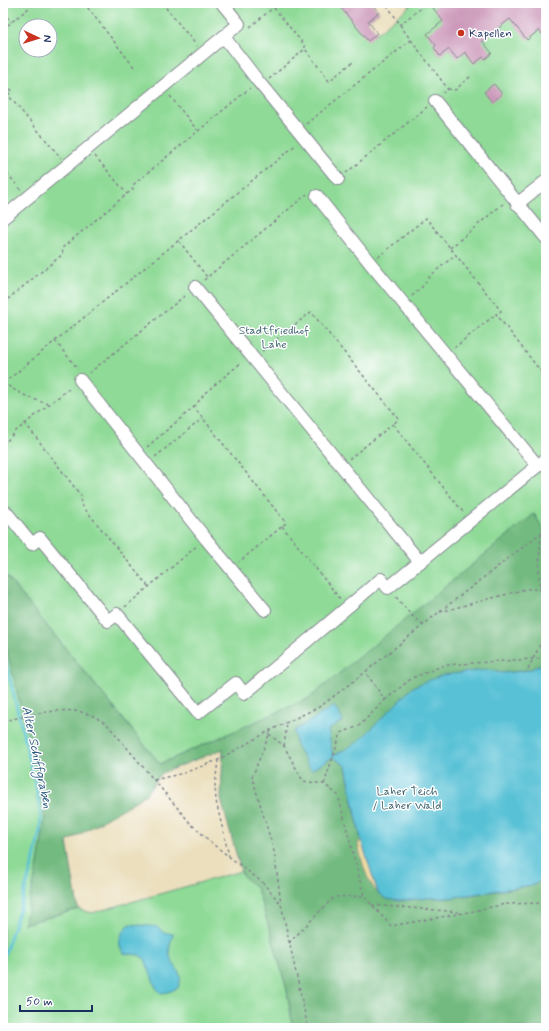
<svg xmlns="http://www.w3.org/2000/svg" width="549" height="1031" font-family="Mynerve,sans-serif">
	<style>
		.green { fill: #8eda96; stroke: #54847a; fill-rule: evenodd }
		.forest { fill: #72ba7f; stroke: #46746e }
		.sand { fill: #eeda9e; stroke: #84847e }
		.water { fill: #59c1d6; stroke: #3a789a }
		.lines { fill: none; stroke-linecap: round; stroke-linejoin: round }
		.stream { stroke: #59c1d6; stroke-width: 3 }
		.building { fill: #cc99ba }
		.minor-casing { stroke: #83878e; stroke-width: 14 }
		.path { stroke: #83878e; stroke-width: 1.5; stroke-dasharray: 3 3; stroke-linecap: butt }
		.minor { stroke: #fff; stroke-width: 12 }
		.poi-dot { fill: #c8321e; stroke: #fff; stroke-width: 1.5 }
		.labels { text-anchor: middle; stroke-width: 3; stroke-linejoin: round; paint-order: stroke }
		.poi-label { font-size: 12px; fill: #1b2f5e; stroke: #fff; text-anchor: start }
		.park-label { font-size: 12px; fill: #3e626f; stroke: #fff }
		.water-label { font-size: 13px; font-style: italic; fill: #2e5b82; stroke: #fff }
	</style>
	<rect width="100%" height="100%" fill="#fff"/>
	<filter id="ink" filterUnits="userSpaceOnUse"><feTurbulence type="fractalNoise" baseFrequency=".025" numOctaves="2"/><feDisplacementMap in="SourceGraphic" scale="8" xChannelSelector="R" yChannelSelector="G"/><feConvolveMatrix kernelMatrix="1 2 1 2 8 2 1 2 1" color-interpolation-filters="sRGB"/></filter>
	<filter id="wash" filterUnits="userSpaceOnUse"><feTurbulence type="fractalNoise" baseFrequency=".012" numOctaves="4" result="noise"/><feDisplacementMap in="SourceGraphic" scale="16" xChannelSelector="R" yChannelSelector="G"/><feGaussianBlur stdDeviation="0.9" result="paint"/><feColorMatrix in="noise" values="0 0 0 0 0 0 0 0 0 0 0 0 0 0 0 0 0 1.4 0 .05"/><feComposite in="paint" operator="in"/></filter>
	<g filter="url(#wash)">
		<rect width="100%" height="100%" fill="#ebdfbd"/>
		<!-- green -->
		<g class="green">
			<path d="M3,3H363L366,8L371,3L379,12L367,21L377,33L410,6L408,3H546V1028H318L247,726L160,764L3,572ZM26,26H50V50H26Z"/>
			<polygon points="3,636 36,766 45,818 38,865 24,924 78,909 92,913 241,871 242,875 257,889 270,930 287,990 293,1028 3,1028"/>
		</g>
		<!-- forest -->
		<polygon class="forest" points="534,514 546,533 546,662 531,669 512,672 502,673 488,670 463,673 413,687 358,742 333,757 346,766 361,840 378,893 399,901 428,898 449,898 522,887 546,878 546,1028 293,1028 287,990 270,930 257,889 242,875 221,799 223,749 162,773 145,795 67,842 78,909 24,924 38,865 45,818 36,766 3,636 3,572 160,764 309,698"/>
		<!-- sand -->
		<path class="sand" d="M361,840L378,893C366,881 362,861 358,844Z"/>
		<!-- water -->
		<g class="water">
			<polygon points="546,662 546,878 533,885 449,898 428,898 399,901 386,899 378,893 361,840 346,766 333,757 311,770 296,745 294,731 334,706 343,721 328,730 333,756 358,742 413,687 427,681 444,675 476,671 488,670 502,673 523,671 531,669"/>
			<path d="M130,924L157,927L163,932L173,934C171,941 168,949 170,956C174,969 185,972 178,988L168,992L161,993L156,988L145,959L139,955L123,953C122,950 120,948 120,946C118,939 124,928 130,924Z"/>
		</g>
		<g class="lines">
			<!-- stream -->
			<polyline class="stream" points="3,651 36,786 41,817 40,831 34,859 20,908 3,959"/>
		</g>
		<g id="blocks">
			<!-- building -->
			<g class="building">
				<polygon points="337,3 371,3 379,12 368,21 377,33 368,41"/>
				<polygon points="439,3 451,3 453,6 457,3 546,3 546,39 539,30 527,40 510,19 482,41 492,53 485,59 483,57 474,64 465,52 457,59 449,49 440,56 434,48 436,45 427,34 443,21 433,8"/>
				<polygon points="494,84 502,94 492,102 484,92"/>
			</g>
		</g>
	</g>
	<g filter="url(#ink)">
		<use href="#blocks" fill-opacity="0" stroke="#83878e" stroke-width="1"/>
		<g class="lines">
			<defs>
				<g id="minor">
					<polyline points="224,37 258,81 338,179"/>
					<polyline points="435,101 546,238"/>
					<polyline points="317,196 370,263 538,466"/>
					<polyline points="517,204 546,181"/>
					<polyline points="3,218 239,24 222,3"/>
					<polyline points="195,287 420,562"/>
					<polyline points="80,380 206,539 265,610"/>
					<polyline points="6,512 32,544 40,538 108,621 117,614 198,713 236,683 244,694 381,579 388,588 546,459"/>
				</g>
			</defs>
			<!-- minor casing -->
			<use href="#minor" class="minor-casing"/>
			<!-- path -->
			<g class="path">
				<polyline points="84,3 134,67"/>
				<polyline points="162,3 197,46"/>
				<polyline points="274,8 305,46 305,49"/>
				<polyline points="3,12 11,22"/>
				<polyline points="399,25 428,3"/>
				<polyline points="250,27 279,3"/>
				<polyline points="3,29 35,3"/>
				<polyline points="411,40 448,89 443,93"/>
				<polyline points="3,79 12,91 8,95 61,158"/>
				<polyline points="269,79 305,49 329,81 353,62"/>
				<polyline points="448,89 455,90 471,76"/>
				<polyline points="170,96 197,130"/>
				<path d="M306,124L411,40C401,28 395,15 385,3"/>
				<polyline points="95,156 127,194"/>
				<polyline points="3,171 4,170 21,190"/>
				<polyline points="346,173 427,107"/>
				<polyline points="179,241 207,277"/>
				<polyline points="450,248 504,203"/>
				<polyline points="378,257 426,218 501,311 496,314 546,378"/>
				<polyline points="204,280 307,194"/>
				<polyline points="542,284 546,290"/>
				<polyline points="412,296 422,287 431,275 455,255"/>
				<polyline points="3,303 63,254 62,248 133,189 134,184 250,88"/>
				<polyline points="55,341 78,369"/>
				<polyline points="454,348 496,314"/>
				<polyline points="262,351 311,312 399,419 393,424 463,512"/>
				<polyline points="89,373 187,294"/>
				<path d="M3,376L4,383C18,393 33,400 49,404"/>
				<polyline points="4,383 55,341 297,144"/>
				<polyline points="194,407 206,392 242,362"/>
				<polyline points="25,423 82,497 80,503 148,586"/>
				<polyline points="3,445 17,430 71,387"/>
				<polyline points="147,447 194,407 286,523 239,562"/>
				<polyline points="155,457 203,418"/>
				<polyline points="349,459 393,424"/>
				<polyline points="3,494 4,502"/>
				<polyline points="282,526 341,600"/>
				<path d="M541,534C539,560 538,580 542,606L546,610"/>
				<polyline points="396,597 411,615 424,625"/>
				<polyline points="125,607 198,545"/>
				<polyline points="440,612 526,589 539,589"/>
				<polyline points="528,669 543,639 542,606"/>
				<polyline points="385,700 412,678 445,665 546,658"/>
				<path d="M3,721C29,716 63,705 88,714C95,716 101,721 107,724L191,824L214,845L262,882L281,904L308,1028"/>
				<polyline points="271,730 252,777 274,851 281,903"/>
				<polyline points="269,734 284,746 303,781 324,784 338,795 364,896"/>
				<polyline points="284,746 287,723"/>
				<polyline points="218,760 215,785 216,801 229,856"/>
				<polyline points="154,780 184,773 218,760 271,730 321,706 364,673 438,613 546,529"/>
				<polyline points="324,784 341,733 359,726 385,700 366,673"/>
				<polyline points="372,905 460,912"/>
				<polyline points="289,943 334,897 364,896 391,926 474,911 505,904 546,903"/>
			</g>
			<!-- minor -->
			<use href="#minor" class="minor"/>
		</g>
	</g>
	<!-- markers -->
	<circle class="poi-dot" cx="461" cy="33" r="4"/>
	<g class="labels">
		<!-- poi labels -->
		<g class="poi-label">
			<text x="469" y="37">Kapellen</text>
		</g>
		<!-- park labels -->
		<g class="park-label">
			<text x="274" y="334">Stadtfriedhof<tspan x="274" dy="14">Lahe</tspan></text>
			<text x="407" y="795">Laher Teich<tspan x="407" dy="14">/ Laher Wald</tspan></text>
		</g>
		<!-- water labels -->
		<g class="water-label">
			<text transform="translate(38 757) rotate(78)" y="5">Alter Schiffgraben</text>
		</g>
	</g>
	<!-- margin -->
	<rect width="549" height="1031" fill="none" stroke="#fff" stroke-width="16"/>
	<!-- north arrow -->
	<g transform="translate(38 38) rotate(94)"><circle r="19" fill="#ffffff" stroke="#a4acbf"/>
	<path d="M0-3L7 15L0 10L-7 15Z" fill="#c8321e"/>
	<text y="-6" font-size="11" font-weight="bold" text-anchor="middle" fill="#1b2f5e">N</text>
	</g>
	<!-- scale -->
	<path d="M20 1005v6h72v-6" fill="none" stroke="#1b2f5e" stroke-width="2"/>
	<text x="26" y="1005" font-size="12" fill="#1b2f5e" stroke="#ffffff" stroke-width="3" paint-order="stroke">50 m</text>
</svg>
